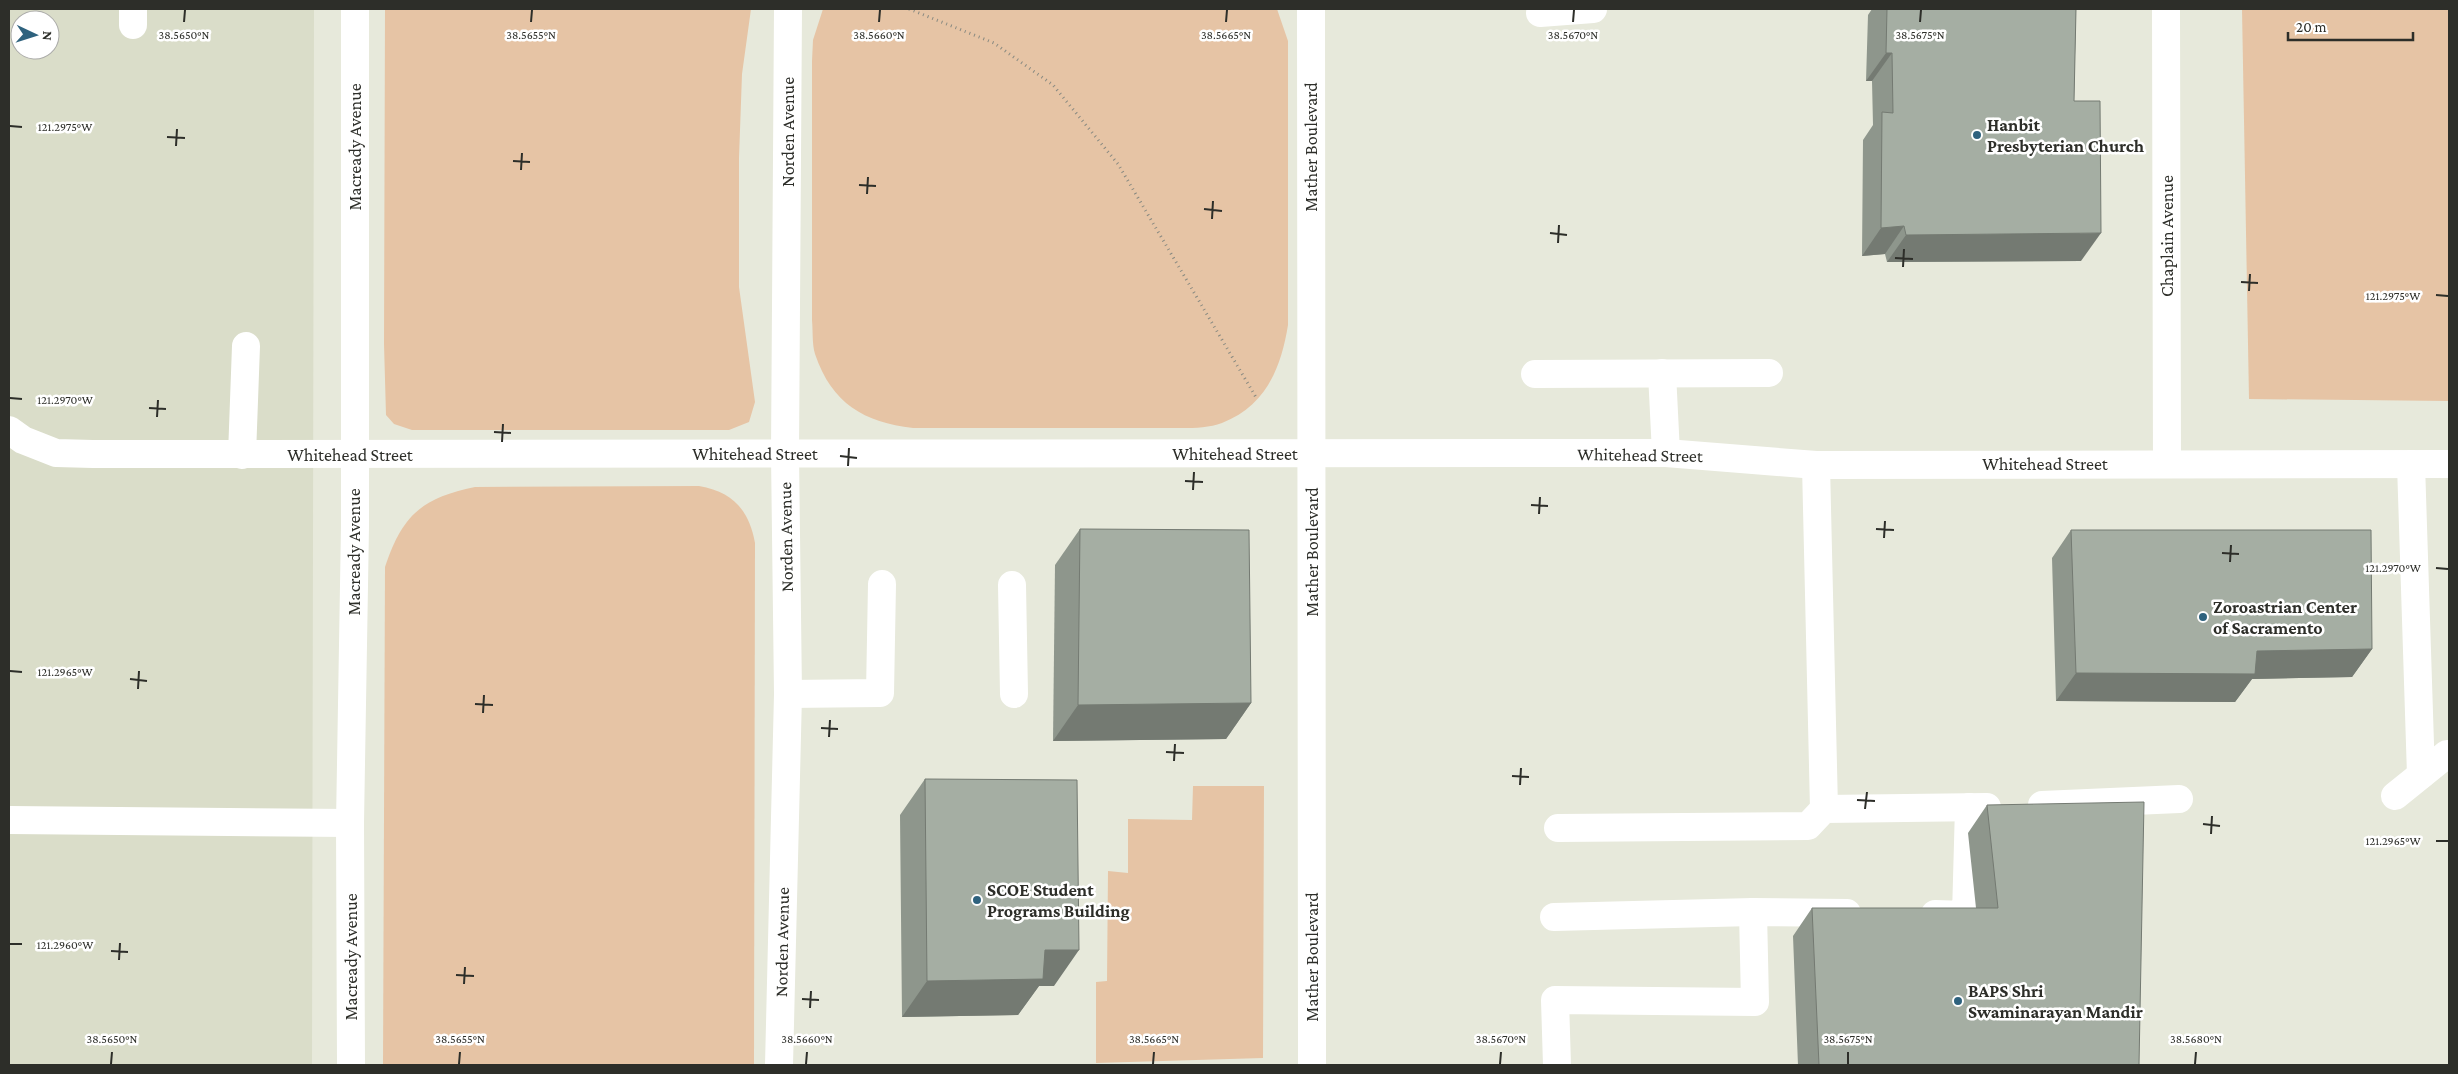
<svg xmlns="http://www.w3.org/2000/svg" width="2458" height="1074" font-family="'Crimson Pro',serif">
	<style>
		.built { fill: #daddc9; fill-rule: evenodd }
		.park { fill: #e6c4a5 }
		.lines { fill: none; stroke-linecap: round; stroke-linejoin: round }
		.path { stroke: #898a81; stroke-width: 3; stroke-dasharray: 1 4; stroke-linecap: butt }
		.minor { stroke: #fff; stroke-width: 28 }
		.wall { fill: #8e968c }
		.shaded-wall { fill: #747a72 }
		.building { fill: #a5aea3; stroke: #747a72 }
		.ticks { fill: none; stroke: #2d2e29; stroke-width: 2 }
		.poi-dot { fill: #2e627e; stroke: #fff; stroke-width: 2 }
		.labels { text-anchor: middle; stroke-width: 5; stroke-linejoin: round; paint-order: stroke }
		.poi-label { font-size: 18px; font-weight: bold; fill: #2d2e29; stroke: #fff; text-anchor: start }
		.street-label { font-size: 18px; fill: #2d2e29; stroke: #fff }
		.ticks-label { font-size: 12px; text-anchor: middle; fill: #2d2e29; stroke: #fff; stroke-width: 5; stroke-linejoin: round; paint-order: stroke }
	</style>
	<rect width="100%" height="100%" fill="#e7e9db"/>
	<!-- built -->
	<path class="built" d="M9,9H314L312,1065H9ZM20,20H50V50H20Z"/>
	<!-- park -->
	<g class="park">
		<polygon points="385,9 751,9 742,74 739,158 739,287 755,402 749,422 729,430 412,430 394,424 386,415 384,344"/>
		<path d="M823,9H1277L1288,41V325C1281,368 1266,406 1222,423C1206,429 1186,428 1168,428H913C864,422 832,404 815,354C812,344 813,331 812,320V61L813,40Z"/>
		<polygon points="2242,9 2449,9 2449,401 2249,399"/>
		<path d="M699,486C733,492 749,510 755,543L754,1065H383L385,567C402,516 421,498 475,487Z"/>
		<polygon points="1193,786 1264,786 1263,1058 1096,1063 1096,982 1107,981 1108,871 1128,873 1128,819 1192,820"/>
	</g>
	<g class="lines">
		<!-- path -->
		<polyline class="path" points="909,9 994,43 1053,85 1118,164 1257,399"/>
		<!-- minor -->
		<g class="minor">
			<polyline points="1311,9 1312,1065"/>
			<polyline points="2166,9 2167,464"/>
			<polyline points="1540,13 1593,9"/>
			<polyline points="133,25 133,9"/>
			<polyline points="1662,373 1666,453"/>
			<polyline points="1535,374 1769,373"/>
			<polyline points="9,430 23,440 56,453 93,454 1666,453 1816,465 2449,464"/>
			<polyline points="242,455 246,346"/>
			<polyline points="2411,464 2421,775"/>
			<polyline points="1816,465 1824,809"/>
			<polyline points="1012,585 1014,694"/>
			<polyline points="788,694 880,693 882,584"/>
			<polyline points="2395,796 2447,754"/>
			<polyline points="2042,805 2179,799"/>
			<polyline points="9,820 350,823"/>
			<polyline points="1558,828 1808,826 1824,809 1987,807"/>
			<polyline points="1935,914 1966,915 1969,807"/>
			<polyline points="1554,917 1753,912"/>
			<polyline points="351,1065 350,823 355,526 355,9"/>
			<polyline points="779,1065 788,694 785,454 788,9"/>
			<polyline points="1557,1065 1555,1000 1755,1002 1753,912 1847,913"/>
		</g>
	</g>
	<!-- wall -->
	<g class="wall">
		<polygon points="1872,9 2076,9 2074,101 2081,261 1887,262 1885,254 1862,256 1863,140 1873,125 1872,81 1866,81 1868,15"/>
		<polygon points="1080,529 1251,703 1226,739 1053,741 1055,565"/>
		<polygon points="2071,530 2372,649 2352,677 2252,679 2235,702 2056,701 2052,558"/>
		<polygon points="925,779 1054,986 1039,986 1018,1015 902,1017 900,815"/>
		<polygon points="1987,805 2139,1065 1798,1065 1793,936 1812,908 1976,908 1968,833"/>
	</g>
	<!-- shaded-wall -->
	<g class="shaded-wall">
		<polygon points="1886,53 1892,53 1872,81 1866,81"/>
		<polygon points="1904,226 1885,254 1862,256 1881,228"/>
		<polygon points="2101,233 2081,261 1887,262 1906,235"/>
		<polygon points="2372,649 2352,677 2252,679 2235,702 2056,701 2076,673 2257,651"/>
		<polygon points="1251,703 1226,739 1053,741 1078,705"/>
		<polygon points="1045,950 1079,950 1054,986 1039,986 1018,1015 902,1017 927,981"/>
	</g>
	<!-- building -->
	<g class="building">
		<polygon points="1887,9 2076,9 2074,101 2100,101 2101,233 1906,235 1904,226 1881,228 1882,112 1893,113 1892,53 1886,53"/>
		<polygon points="1080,529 1249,530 1251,703 1078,705"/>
		<polygon points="2071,530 2371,530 2372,649 2257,651 2255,674 2076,673"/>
		<polygon points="925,779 1077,780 1079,950 1045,950 1043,979 927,981"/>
		<polygon points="2144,802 2139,1065 1819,1065 1812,908 1998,908 1987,805"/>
	</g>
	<!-- ticks -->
	<path class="ticks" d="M184,22L185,10M531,22L532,10M879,22L880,10M1226,22L1227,10M1573,22L1574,10M1920,22L1921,10M10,126L22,127M167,137L185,138M176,146L177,129M513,161L530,162M521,170L522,153M859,185L876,186M867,194L868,177M1204,209L1222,211M1212,219L1213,201M1550,233L1567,235M1558,243L1559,225M1895,258L1913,259M1903,267L1904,249M2241,282L2258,283M2249,291L2250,274M2436,295L2448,296M10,398L22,399M149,408L166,409M157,417L158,400M494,432L511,433M502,442L503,424M840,456L857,458M848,466L849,448M1185,481L1203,482M1193,490L1194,472M1531,505L1548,506M1539,514L1540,497M1876,529L1894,530M1884,538L1885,521M2222,553L2239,554M2230,562L2231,545M2436,568L2448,569M10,671L22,672M130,679L147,681M138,689L139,671M475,704L493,705M483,713L484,695M821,728L838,729M829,737L830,720M1166,752L1184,753M1174,761L1175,744M1512,776L1529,777M1520,785L1521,768M1857,800L1875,801M1865,809L1867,792M2203,824L2220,826M2211,834L2212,816M2436,841H2448M10,944H22M111,951L128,952M119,960L120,943M456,975L474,976M464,984L465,967M802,999L819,1000M810,1008L811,991M111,1064L112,1052M459,1064L460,1052M806,1064L807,1052M1153,1064L1154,1052M1500,1064L1501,1052M1848,1064V1052M2195,1064L2196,1052"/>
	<!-- markers -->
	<g class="poi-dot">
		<circle cx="1977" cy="135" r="5"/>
		<circle cx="2203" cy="617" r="5"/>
		<circle cx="977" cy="900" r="5"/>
		<circle cx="1958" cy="1001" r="5"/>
	</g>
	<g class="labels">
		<!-- poi labels -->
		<g class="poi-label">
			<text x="1987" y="131">Hanbit<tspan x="1987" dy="21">Presbyterian Church</tspan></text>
			<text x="2213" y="613">Zoroastrian Center<tspan x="2213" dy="21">of Sacramento</tspan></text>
			<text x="987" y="896">SCOE Student<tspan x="987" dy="21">Programs Building</tspan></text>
			<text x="1968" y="997">BAPS Shri<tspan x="1968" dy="21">Swaminarayan Mandir</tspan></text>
		</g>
		<!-- street labels -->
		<g class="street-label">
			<text transform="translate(788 132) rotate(-90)" y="6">Norden Avenue</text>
			<text transform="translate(355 147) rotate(-90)" y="6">Macready Avenue</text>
			<text transform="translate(1311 147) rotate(-90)" y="6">Mather Boulevard</text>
			<text transform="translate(2167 236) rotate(-90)" y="6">Chaplain Avenue</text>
			<text x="755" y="460">Whitehead Street</text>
			<text x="1235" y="460">Whitehead Street</text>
			<text x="350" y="461">Whitehead Street</text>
			<text transform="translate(1640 455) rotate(1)" y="6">Whitehead Street</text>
			<text x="2045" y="470">Whitehead Street</text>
			<text transform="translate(786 537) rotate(-91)" y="6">Norden Avenue</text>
			<text transform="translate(354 552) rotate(-90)" y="6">Macready Avenue</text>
			<text transform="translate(1312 552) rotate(-90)" y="6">Mather Boulevard</text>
			<text transform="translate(782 942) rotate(-89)" y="6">Norden Avenue</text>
			<text transform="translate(351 957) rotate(-90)" y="6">Macready Avenue</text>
			<text transform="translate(1312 957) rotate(-90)" y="6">Mather Boulevard</text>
		</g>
	</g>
	<g class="ticks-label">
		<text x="184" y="39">38.5650°N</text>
		<text x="531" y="39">38.5655°N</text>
		<text x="879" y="39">38.5660°N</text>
		<text x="1226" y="39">38.5665°N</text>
		<text x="1573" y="39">38.5670°N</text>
		<text x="1920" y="39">38.5675°N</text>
		<text x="65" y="131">121.2975°W</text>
		<text x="2393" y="300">121.2975°W</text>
		<text x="65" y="404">121.2970°W</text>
		<text x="2393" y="572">121.2970°W</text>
		<text x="65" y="676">121.2965°W</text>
		<text x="2393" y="845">121.2965°W</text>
		<text x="65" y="949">121.2960°W</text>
		<text x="112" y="1043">38.5650°N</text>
		<text x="460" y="1043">38.5655°N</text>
		<text x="807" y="1043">38.5660°N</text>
		<text x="1154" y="1043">38.5665°N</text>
		<text x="1501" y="1043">38.5670°N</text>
		<text x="1848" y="1043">38.5675°N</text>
		<text x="2196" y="1043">38.5680°N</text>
	</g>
	<!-- border -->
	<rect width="2458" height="1074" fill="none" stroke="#2d2e29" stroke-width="20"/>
	<!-- north arrow -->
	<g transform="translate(35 35) rotate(94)"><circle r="24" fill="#ffffff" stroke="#ababa9"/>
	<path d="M0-4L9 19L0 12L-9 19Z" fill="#2e627e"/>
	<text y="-8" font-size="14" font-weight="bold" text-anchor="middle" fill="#2d2e29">N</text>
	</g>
	<!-- scale -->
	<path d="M2288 32v8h125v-8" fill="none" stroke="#2d2e29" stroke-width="2.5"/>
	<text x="2296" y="32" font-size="15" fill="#2d2e29" stroke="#ffffff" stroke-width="4" paint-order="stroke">20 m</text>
</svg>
